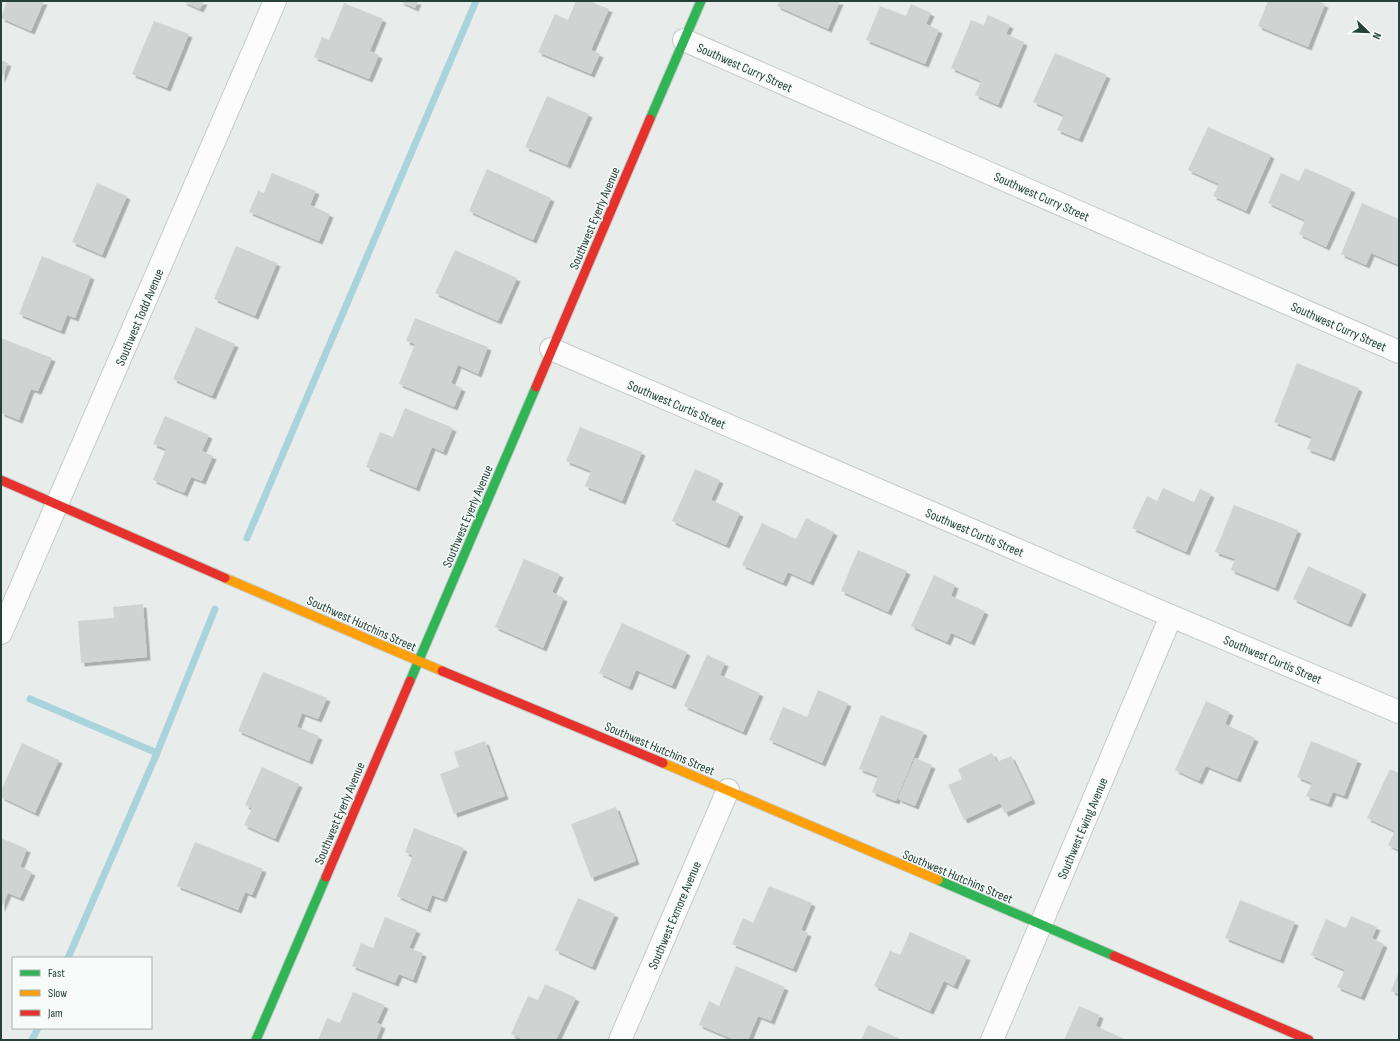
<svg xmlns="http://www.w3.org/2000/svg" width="1400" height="1041" font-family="'Sofia Sans Condensed',sans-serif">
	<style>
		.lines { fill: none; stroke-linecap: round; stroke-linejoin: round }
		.stream { stroke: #a9d4db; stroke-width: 7 }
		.building { fill: #cfd4d2; filter: url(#shadow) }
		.street-casing { stroke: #c5cac8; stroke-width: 24 }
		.fast-casing { stroke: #c3cbc8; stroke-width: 11 }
		.slow-casing { stroke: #c3cbc8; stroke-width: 11 }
		.jam-casing { stroke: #c3cbc8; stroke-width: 11 }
		.street { stroke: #fcfcfc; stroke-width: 22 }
		.fast { stroke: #30b455; stroke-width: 9 }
		.slow { stroke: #ff9f0a; stroke-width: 9 }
		.jam { stroke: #e5322d; stroke-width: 9 }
		.labels { text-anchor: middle; stroke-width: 3; stroke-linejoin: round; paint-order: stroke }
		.street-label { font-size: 13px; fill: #24423a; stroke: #f7fbf9 }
	</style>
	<defs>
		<filter id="shadow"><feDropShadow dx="3.5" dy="3.5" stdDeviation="0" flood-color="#0004"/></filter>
	</defs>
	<rect width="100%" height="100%" fill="#e8edeb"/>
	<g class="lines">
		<!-- stream -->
		<g class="stream">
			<polyline points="247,538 476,1"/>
			<polyline points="30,699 157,753"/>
			<polyline points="68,958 157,753 215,609"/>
			<polyline points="32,1040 38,1028"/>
		</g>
	</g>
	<!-- building -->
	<g class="building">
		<polygon points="7,1 44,1 31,31 1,18"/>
		<polygon points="182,1 204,1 200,9"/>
		<polygon points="399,1 418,1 415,8"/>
		<polygon points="576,1 589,1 609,9 591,50 600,54 591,74 538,52 555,14 568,20"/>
		<polygon points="780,1 840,1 828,29 777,6"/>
		<polygon points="1268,1 1317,1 1325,4 1308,47 1258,26"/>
		<polygon points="344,3 383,19 370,51 379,55 369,79 314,57 322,37 329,40"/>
		<polygon points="911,4 931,13 926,24 939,30 925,64 866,40 880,6 906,16"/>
		<polygon points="988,15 1010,25 1006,34 1024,42 998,105 975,95 981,81 951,68 971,20 984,25"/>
		<polygon points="154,21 189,34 167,88 132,74"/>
		<polygon points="1055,53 1107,75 1079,139 1057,130 1064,115 1033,102"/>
		<polygon points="1,60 8,63 1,80"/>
		<polygon points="547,96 589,114 567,165 525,147"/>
		<polygon points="1208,127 1271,155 1246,211 1213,196 1219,184 1188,170"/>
		<polygon points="1305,168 1352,189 1326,247 1299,234 1305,220 1268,203 1281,173 1299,181"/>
		<polygon points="487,169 551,198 533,240 469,211"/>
		<polygon points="272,173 316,191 310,205 330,214 319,241 249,212 258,191 264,193"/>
		<polygon points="97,183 127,196 102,255 72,242"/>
		<polygon points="1362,203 1399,219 1399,265 1371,253 1366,265 1341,254"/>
		<polygon points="236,246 277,263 255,316 214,299"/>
		<polygon points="455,250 517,278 498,321 435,293"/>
		<polygon points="42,256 91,276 75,318 67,315 61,331 19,314"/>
		<polygon points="415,318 488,347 478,374 458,365 451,383 462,388 454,407 399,384 415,344 406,341"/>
		<polygon points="196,327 235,344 212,396 173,379"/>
		<polygon points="1,338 52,358 38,391 31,389 19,420 1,413"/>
		<polygon points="1297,363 1359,388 1331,458 1307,449 1312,437 1274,422"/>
		<polygon points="405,408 453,428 443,452 432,447 416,488 366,467 380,432 393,437"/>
		<polygon points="165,416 209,435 202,451 213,456 202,481 191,477 184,493 153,480 166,449 153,444"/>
		<polygon points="580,427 642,452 622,501 585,486 591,471 566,461"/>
		<polygon points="695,469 720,480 711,500 740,513 726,545 672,521"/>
		<polygon points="1163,488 1194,502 1200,489 1211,494 1186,552 1132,528 1147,496 1157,501"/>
		<polygon points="1234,505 1298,530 1275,588 1231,570 1235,559 1215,552"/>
		<polygon points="806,518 834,532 810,582 788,572 783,583 742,565 762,523 796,539"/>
		<polygon points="858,550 907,571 888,612 841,591"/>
		<polygon points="524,559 560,574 552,592 564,598 543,648 495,627"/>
		<polygon points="1308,566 1363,591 1348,624 1293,599"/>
		<polygon points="934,575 955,585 951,596 985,611 971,642 951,633 947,642 911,626"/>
		<polygon points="143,604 147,657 81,663 78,621 114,618 113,607"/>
		<polygon points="622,623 687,652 672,686 636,670 629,687 599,673"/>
		<polygon points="707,655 725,663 720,675 760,693 743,732 684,706"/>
		<polygon points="263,672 327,698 318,719 302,713 297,727 319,736 309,761 238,731"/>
		<polygon points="818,690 848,703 822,763 769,740 783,707 807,717"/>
		<polygon points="1206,701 1230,712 1225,724 1255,738 1237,779 1206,766 1199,781 1175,770"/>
		<polygon points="881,715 924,732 896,801 872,792 878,776 859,769"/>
		<polygon points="485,741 505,796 454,814 440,774 459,767 454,752"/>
		<polygon points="1311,741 1358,760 1344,796 1333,792 1328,804 1306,796 1312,783 1297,777"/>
		<polygon points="22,743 59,760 35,813 1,797 1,791"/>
		<polygon points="992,753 997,762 1011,756 1032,800 1005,813 1000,803 964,820 948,785 962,779 958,769"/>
		<polygon points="915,758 932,765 915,806 898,799"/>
		<polygon points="262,767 299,784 275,839 244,825 252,808 245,805"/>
		<polygon points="1390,769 1399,773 1399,850 1388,845 1395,831 1367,818"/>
		<polygon points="616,807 636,861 591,878 571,824"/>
		<polygon points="414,828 464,848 443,899 432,895 427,909 397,896 413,856 405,852"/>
		<polygon points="1,838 27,849 20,867 32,872 20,898 8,893 1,909"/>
		<polygon points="195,842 263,869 252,895 245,892 238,910 177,886"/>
		<polygon points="769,886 812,903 801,930 808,933 793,969 732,944 743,918 753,923"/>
		<polygon points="578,898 615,914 592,967 555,950"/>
		<polygon points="1240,900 1295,922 1280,960 1225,938"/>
		<polygon points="1351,916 1377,927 1372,938 1384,944 1361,997 1337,987 1345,970 1311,955 1326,919 1346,928"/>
		<polygon points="385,917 417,930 409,948 423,953 413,980 399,974 395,983 352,966 361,943 373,948"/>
		<polygon points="910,932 967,957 954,986 944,981 930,1011 874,986 890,951 900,955"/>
		<polygon points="736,966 785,987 771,1021 758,1016 748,1040 735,1040 699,1025 709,1001 719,1006"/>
		<polygon points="1399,971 1399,994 1391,991"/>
		<polygon points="545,984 576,998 556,1040 524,1040 511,1034 528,996 538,1000"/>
		<polygon points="353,992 385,1005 377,1023 382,1025 376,1040 318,1040 327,1018 340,1023"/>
		<polygon points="1079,1006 1100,1015 1096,1026 1127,1040 1064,1040"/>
		<polygon points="868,1025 903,1040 861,1040"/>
	</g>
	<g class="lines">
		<defs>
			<g id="street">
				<polyline points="684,40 1399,352"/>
				<polyline points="551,349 1171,616 1399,712"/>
				<polyline points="1,633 275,1"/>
				<polyline points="620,1040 728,790"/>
				<polyline points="992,1040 1171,616"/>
			</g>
			<g id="fast">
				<polyline points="650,119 701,1"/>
				<polyline points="410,681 536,387"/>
				<polyline points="938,880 1114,956"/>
				<polyline points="256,1040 326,877"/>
			</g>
			<g id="slow">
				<polyline points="225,578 442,671"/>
				<polyline points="663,763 938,880"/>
			</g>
			<g id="jam">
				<polyline points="536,387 650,119"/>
				<polyline points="1,480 225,578"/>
				<polyline points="442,671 663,763"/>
				<polyline points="326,877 410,681"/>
				<polyline points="1114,956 1309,1040"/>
			</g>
		</defs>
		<!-- street casing -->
		<use href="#street" class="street-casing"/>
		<!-- fast casing -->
		<use href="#fast" class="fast-casing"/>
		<!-- slow casing -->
		<use href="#slow" class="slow-casing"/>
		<!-- jam casing -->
		<use href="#jam" class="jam-casing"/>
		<!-- street -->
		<use href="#street" class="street"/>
		<!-- fast -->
		<use href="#fast" class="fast"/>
		<!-- slow -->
		<use href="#slow" class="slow"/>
		<!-- jam -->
		<use href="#jam" class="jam"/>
	</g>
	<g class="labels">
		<!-- street labels -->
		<g class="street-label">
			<text transform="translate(745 67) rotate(24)" y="5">Southwest Curry Street</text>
			<text transform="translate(1042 196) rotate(24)" y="5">Southwest Curry Street</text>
			<text transform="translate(594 218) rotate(-67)" y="5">Southwest Eyerly Avenue</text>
			<text transform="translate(139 317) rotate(-67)" y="5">Southwest Todd Avenue</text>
			<text transform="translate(1339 326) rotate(24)" y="5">Southwest Curry Street</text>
			<text transform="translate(677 404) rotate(23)" y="5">Southwest Curtis Street</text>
			<text transform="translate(467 516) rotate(-67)" y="5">Southwest Eyerly Avenue</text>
			<text transform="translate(975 532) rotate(23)" y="5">Southwest Curtis Street</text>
			<text transform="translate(362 623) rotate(24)" y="5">Southwest Hutchins Street</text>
			<text transform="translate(1273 659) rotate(23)" y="5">Southwest Curtis Street</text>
			<text transform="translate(660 748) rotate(23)" y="5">Southwest Hutchins Street</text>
			<text transform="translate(339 813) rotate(-67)" y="5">Southwest Eyerly Avenue</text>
			<text transform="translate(1082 828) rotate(-67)" y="5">Southwest Ewing Avenue</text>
			<text transform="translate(958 876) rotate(23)" y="5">Southwest Hutchins Street</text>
			<text transform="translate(674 915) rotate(-67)" y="5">Southwest Exmore Avenue</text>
		</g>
	</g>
	<!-- border -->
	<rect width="1400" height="1041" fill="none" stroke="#24423a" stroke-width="4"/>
	<!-- legend -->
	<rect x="12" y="957" width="140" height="72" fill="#f7fbf9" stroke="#a3b1ad"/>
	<rect x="20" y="970" width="20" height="6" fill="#30b455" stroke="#a3b1ad"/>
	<text x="48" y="977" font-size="12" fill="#24423a">Fast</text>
	<rect x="20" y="990" width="20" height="6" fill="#ff9f0a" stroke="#a3b1ad"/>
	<text x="48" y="997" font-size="12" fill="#24423a">Slow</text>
	<rect x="20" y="1010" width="20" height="6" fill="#e5322d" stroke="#a3b1ad"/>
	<text x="48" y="1017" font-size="12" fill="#24423a">Jam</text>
	<!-- north arrow -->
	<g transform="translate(1368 32) rotate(113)" stroke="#f7fbf9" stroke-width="3" paint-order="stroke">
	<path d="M0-3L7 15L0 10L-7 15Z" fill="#24423a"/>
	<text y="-6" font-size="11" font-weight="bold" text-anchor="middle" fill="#24423a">N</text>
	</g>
</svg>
